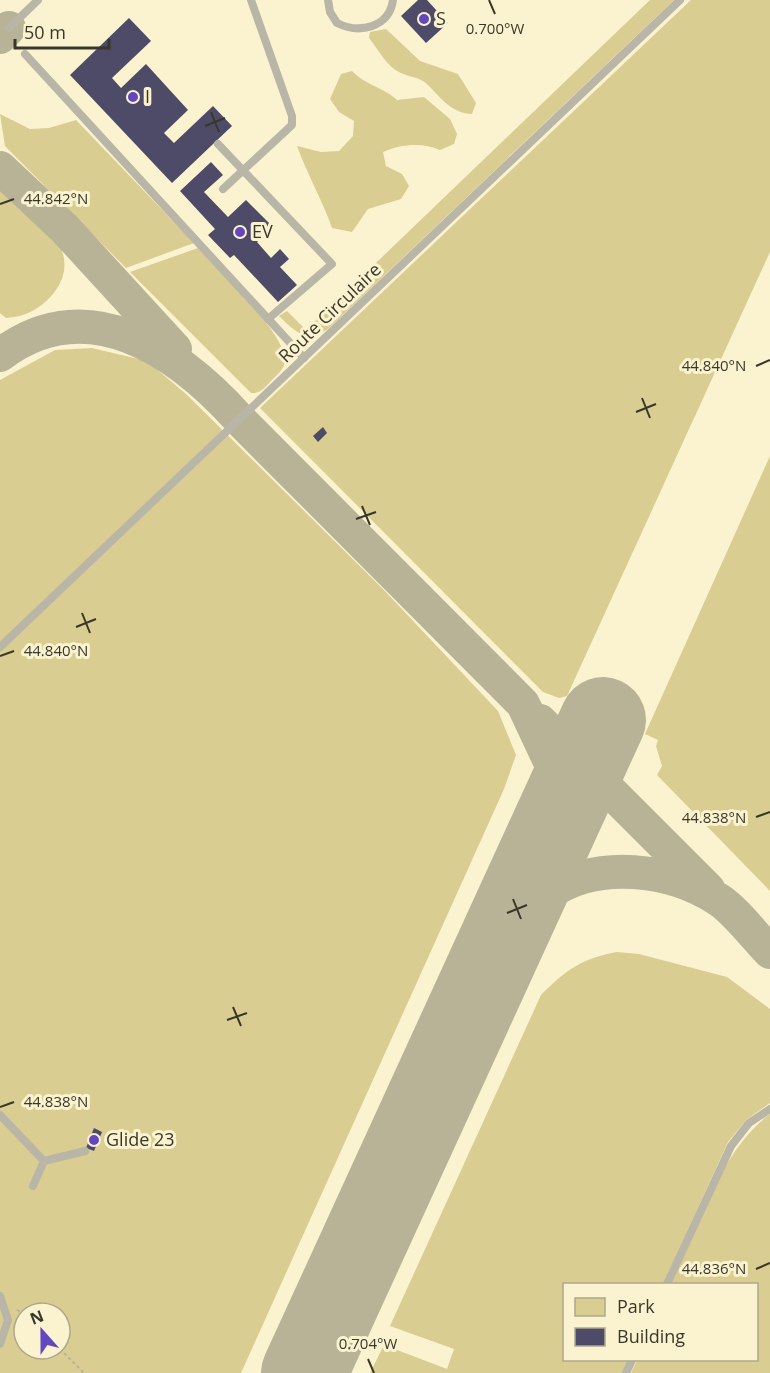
<svg xmlns="http://www.w3.org/2000/svg" width="770" height="1373" font-family="'Open Sans',sans-serif">
	<style>
		.green { fill: #d9cd92; fill-rule: evenodd }
		.lines { fill: none; stroke-linecap: round; stroke-linejoin: round }
		.taxiway { stroke: #b8b397; stroke-width: 34 }
		.runway { stroke: #b8b397; stroke-width: 86 }
		.building { fill: #4e4b68 }
		.path { stroke: #b8b297; stroke-width: 2; stroke-dasharray: 3 3; stroke-linecap: butt }
		.service { stroke: #b9b6a7; stroke-width: 8 }
		.ticks { fill: none; stroke: #393729; stroke-width: 2 }
		.poi-dot { fill: #6247bf; stroke: #fbf3d0; stroke-width: 2 }
		.labels { text-anchor: middle; stroke-width: 6; stroke-linejoin: round; paint-order: stroke }
		.poi-label { font-size: 18px; fill: #393729; stroke: #fbf3d0; text-anchor: start }
		.street-label { font-size: 18px; fill: #393729; stroke: #fbf3d0 }
		.ticks-label { font-size: 15px; text-anchor: middle; fill: #393729; stroke: #fbf3d0; stroke-width: 6; stroke-linejoin: round; paint-order: stroke }
	</style>
	<rect width="100%" height="100%" fill="#fbf3d0"/>
	<!-- green -->
	<g class="green">
		<path d="M650,0H674L330,327C309,345 296,333 279,316L287,311L306,330Z"/>
		<polygon points="691,0 770,0 770,252 567,696 559,698 543,692 260,408"/>
		<path d="M386,29L420,61L458,74L476,103L472,114C451,113 442,99 427,84C420,77 409,77 401,73C387,67 378,49 369,38L370,32Z"/>
		<path d="M352,71C365,85 385,88 397,100L424,97L450,119L457,134L454,144L440,150C422,142 401,144 383,152L386,166L402,174L409,186L401,199L368,209L352,232L332,228C322,199 307,174 297,146L321,152L339,151L353,136L354,121L339,112L330,99L341,74Z"/>
		<polygon points="0,114 30,129 49,128 76,120 194,243 126,268 5,146"/>
		<path d="M0,178C28,208 90,248 53,294C40,309 25,317 6,318L0,313Z"/>
		<path d="M198,248C218,269 285,333 285,360C285,368 278,374 273,379C266,386 261,394 251,393L130,272Z"/>
		<path d="M92,348L147,361L186,394L383,589L498,711L516,755L504,789L241,1373H0V380L55,350ZM24,1313H60V1349H24Z"/>
		<polygon points="770,456 770,891 657,775 662,766 656,746 658,740 645,734"/>
		<path d="M617,952L639,954L727,977L770,1009V1103L746,1120L728,1142L663,1284H564V1360H628L622,1373H370L384,1345L447,1369L454,1349L390,1326L541,995C567,969 581,959 617,952Z"/>
		<path d="M770,1114V1373H631L637,1360H756V1284H671C696,1229 721,1150 770,1114Z"/>
	</g>
	<g class="lines">
		<!-- taxiway -->
		<g class="taxiway">
			<polyline points="0,37 9,28"/>
			<polyline points="0,168 65,229 175,349"/>
			<path d="M0,355C88,288 179,352 240,420L523,704L554,770L561,791L558,811L549,837"/>
			<polyline points="540,721 708,889"/>
			<path d="M501,943C515,925 530,906 549,893C597,860 670,868 719,900C736,911 755,937 770,952"/>
		</g>
		<!-- runway -->
		<polyline class="runway" points="304,1373 603,720"/>
	</g>
	<!-- building -->
	<g class="building">
		<polygon points="418,0 427,0 448,23 426,43 401,16"/>
		<polygon points="129,18 151,41 112,78 121,88 146,64 188,110 164,133 174,143 213,106 232,126 172,183 70,75"/>
		<polygon points="211,162 223,175 204,192 228,217 246,200 273,227 257,242 271,258 280,249 289,259 280,267 297,285 278,302 234,255 230,258 208,235 215,229 180,191"/>
		<polygon points="323,427 327,433 318,442 313,436"/>
		<polygon points="94,1128 102,1132 94,1151 86,1148"/>
	</g>
	<g class="lines">
		<!-- path -->
		<g class="path">
			<polyline points="17,1310 24,1314"/>
			<polyline points="60,1349 84,1373"/>
		</g>
		<!-- service -->
		<g class="service">
			<path d="M328,0L330,12L337,23C359,34 389,28 393,0"/>
			<polyline points="9,28 38,0"/>
			<polyline points="25,54 304,358"/>
			<polyline points="218,144 332,264 268,319"/>
			<polyline points="223,189 292,125 292,116 251,0"/>
			<polyline points="0,647 680,0"/>
			<polyline points="0,1115 44,1161 85,1151"/>
			<polyline points="33,1186 44,1161"/>
			<polyline points="667,1284 731,1146 749,1123 770,1109"/>
			<polyline points="0,1296 8,1320 0,1344"/>
			<polyline points="626,1373 632,1360"/>
		</g>
	</g>
	<!-- ticks -->
	<path class="ticks" d="M489,0L495,14M211,112L219,132M205,126L225,118M0,204L14,199M756,366L770,360M642,398L650,418M636,412L656,404M362,506L370,525M356,519L376,512M82,613L90,633M76,627L96,619M0,656L14,651M756,817L770,812M513,899L521,919M507,913L527,905M233,1007L241,1026M227,1020L247,1013M0,1107L14,1102M756,1269L770,1263M368,1359L374,1373"/>
	<!-- markers -->
	<g class="poi-dot">
		<circle cx="424" cy="19" r="6"/>
		<circle cx="133" cy="97" r="6"/>
		<circle cx="240" cy="232" r="6"/>
		<circle cx="94" cy="1140" r="6"/>
	</g>
	<g class="labels">
		<!-- poi labels -->
		<g class="poi-label">
			<text x="436" y="25">S</text>
			<text x="145" y="103">I</text>
			<text x="252" y="238">EV</text>
			<text x="106" y="1146">Glide 23</text>
		</g>
		<!-- street labels -->
		<g class="street-label">
			<text transform="translate(330 313) rotate(-44)" y="6">Route Circulaire</text>
		</g>
	</g>
	<g class="ticks-label">
		<text x="495" y="34">0.700°W</text>
		<text x="56" y="204">44.842°N</text>
		<text x="714" y="371">44.840°N</text>
		<text x="56" y="656">44.840°N</text>
		<text x="714" y="823">44.838°N</text>
		<text x="56" y="1107">44.838°N</text>
		<text x="714" y="1274">44.836°N</text>
		<text x="368" y="1349">0.704°W</text>
	</g>
	<!-- legend -->
	<rect x="563" y="1283" width="195" height="78" fill="#fbf3d0" stroke="#ada88d" stroke-width="1.5"/>
	<rect x="575" y="1298" width="30" height="18" fill="#d9cd92" stroke="#ada88d" stroke-width="1.5"/>
	<text x="617" y="1313" font-size="18" fill="#393729">Park</text>
	<rect x="575" y="1328" width="30" height="18" fill="#4e4b68" stroke="#ada88d" stroke-width="1.5"/>
	<text x="617" y="1343" font-size="18" fill="#393729">Building</text>
	<!-- north arrow -->
	<g transform="translate(42 1331) rotate(339)"><circle r="28" fill="#fbf3d0" stroke="#ada88d" stroke-width="1.5"/>
	<path d="M0-4.5L10 22L0 15L-10 22Z" fill="#6247bf"/>
	<text y="-9" font-size="16" font-weight="bold" text-anchor="middle" fill="#393729">N</text>
	</g>
	<!-- scale -->
	<path d="M15 39v9h94v-9" fill="none" stroke="#393729" stroke-width="3"/>
	<text x="24" y="39" font-size="18" fill="#393729" stroke="#fbf3d0" stroke-width="4.5" paint-order="stroke">50 m</text>
</svg>
